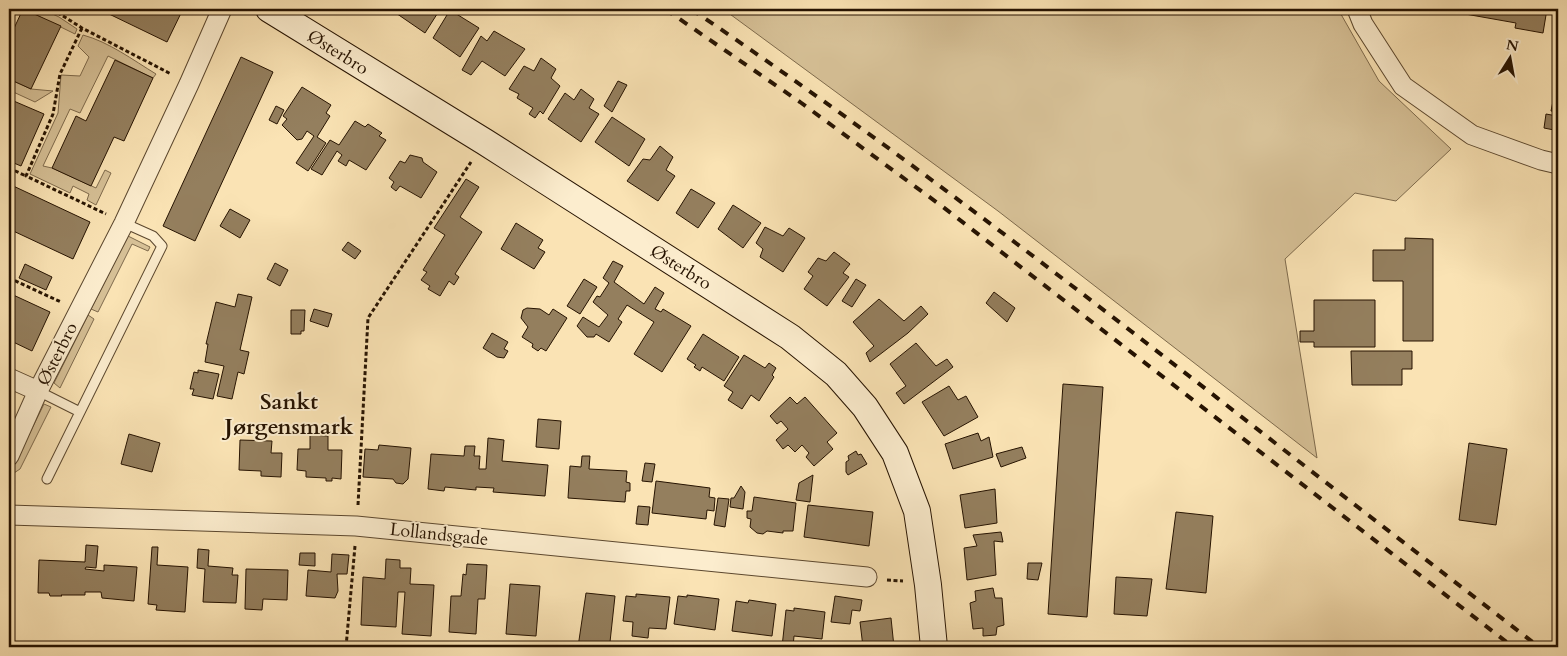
<svg xmlns="http://www.w3.org/2000/svg" width="1567" height="656" viewBox="0 0 1567 656" font-family="Cardo,serif">
<style>
.green{fill:#d6c096;stroke:#7e6a4c}
.building{fill:#947f5e;stroke:#261301}
.lines{fill:none;stroke-linecap:round;stroke-linejoin:round}
.lane-casing{stroke:#5b472e;stroke-width:11}
.street-casing{stroke:#5b472e;stroke-width:21}
.secondary-casing{stroke:#261301;stroke-width:28}
.path{stroke:#261301;stroke-width:3;stroke-dasharray:4 2.5;stroke-linecap:butt}
.lane{stroke:#fcedce;stroke-width:9}
.street{stroke:#fcedce;stroke-width:19}
.secondary{stroke:#fcedce;stroke-width:26}
.rail{stroke:#261301;stroke-width:4;stroke-dasharray:9 9;stroke-linecap:butt}
.labels{text-anchor:middle;stroke-width:4;stroke-linejoin:round;paint-order:stroke}
.street-label{font-size:18px;fill:#261301;stroke:#fcedce}
.district-label{font-size:22px;font-weight:bold;fill:#261301;stroke:#fcedce}
</style>
<rect width="100%" height="100%" fill="#fae3b4"/>
<filter id="stains"><feTurbulence type="fractalNoise" baseFrequency=".004" numOctaves="4"/><feColorMatrix values="0 0 0 0 .2 0 0 0 0 .09 0 0 0 0 .02 0 0 0 .5 -.17"/></filter>
<radialGradient id="worn" r=".72"><stop offset=".6" stop-color="#630" stop-opacity="0"/><stop offset="1" stop-color="#630" stop-opacity=".3"/></radialGradient>
<path class="green" d="M24,9H42L59,17L77,29L75,34Z
M723,9H1338L1379,81L1451,149L1396,201L1355,193L1285,259L1317,458L998,211Z
M83,35C109,42 133,60 156,74L153,78L108,56L80,113L70,109L43,166L52,168L96,188L105,170L111,173L96,205L87,200L89,194L73,186L70,193L30,174L58,113L61,75L80,76L89,57L78,46Z
M9,79L31,89L53,91L35,102L9,90Z
M128,236L150,247L148,251L132,244L98,312L91,309Z
M88,315L94,319L60,388L54,383Z
M44,404L51,407L20,469L14,473L11,471Z"/>
<path class="building" d="M23,9L61,26L31,89L9,79V39Z
M109,9H183L167,42L107,13Z
M390,9H437L439,11L425,33Z
M1437,9H1547L1543,33L1515,28L1516,23Z
M450,10L479,28L460,57L433,38Z
M494,31L525,49L505,76L482,61L471,75L462,70L481,36L487,41Z
M241,57L273,72L195,241L163,226Z
M541,58L556,69L551,78L560,86L543,114L540,111L535,118L529,114L533,108L517,98L519,94L509,89L524,66L534,71Z
M115,60L153,78L124,141L114,137L91,186L52,168L76,116L86,121Z
M618,81L627,85L612,112L604,106Z
M302,87L331,105L326,113L330,116L317,137L326,143L308,171L296,163L314,136L307,131L302,139L297,140L282,125L287,119L283,116Z
M581,89L594,99L589,108L599,114L581,142L548,119L565,93L574,100Z
M9,99L44,114L21,166L9,161Z
M1553,101L1558,102V112L1551,111Z
M276,106L284,110L277,124L269,120Z
M1546,114L1557,116L1554,130L1544,128Z
M612,117L645,139L629,166L595,142Z
M355,121L365,127L368,124L382,133L379,136L386,140L366,170L349,160L346,166L338,161L342,155L337,151L322,175L311,169L330,140L339,145Z
M660,146L673,157L666,170L675,176L658,201L627,181L643,159L650,160Z
M410,155L422,158L423,162L437,172L421,198L400,186L396,191L391,187L394,182L389,178L400,161L405,163Z
M466,179L479,187L460,217L482,232L455,274L459,277L454,285L449,281L440,296L428,289L430,286L421,280L427,272L423,270L445,235L434,228Z
M9,184L90,222L73,259L9,229Z
M691,189L715,203L698,228L676,213Z
M733,205L761,223L743,248L718,229Z
M230,209L250,220L240,238L220,226Z
M516,223L543,240L538,248L545,252L534,269L501,249Z
M765,227L783,236L789,228L805,238L783,272L760,257L763,249L756,243Z
M1405,238L1433,239V341H1403V281H1373V250H1405Z
M348,242L361,251L355,259L342,250Z
M834,252L850,264L843,273L849,277L827,306L804,289L813,276L808,272L818,258L826,261Z
M613,261L623,266L614,282L644,304L655,287L664,293L655,309L661,312L663,309L691,326L662,372L634,354L654,322L627,305L618,319L622,322L609,342L596,334L594,337H587L577,326L583,317L599,327L608,315L593,302L597,296L600,297L609,283L603,278Z
M275,263L288,270L280,286L267,279Z
M25,264L52,277L46,290L19,278Z
M584,279L597,287L580,314L567,306Z
M856,279L866,285L852,307L842,301Z
M994,292L1015,308L1007,322L986,303Z
M9,293L50,312L32,351L9,340Z
M238,294L252,297L240,350L249,352L244,374L238,372L232,399L217,396L224,366L205,362L208,344H206L216,302L235,307Z
M879,299L904,321L921,306L928,314L908,333L870,362L866,353L874,346L853,322Z
M1314,300H1375V347H1314V342H1300V331H1314Z
M527,308L540,309L549,315L553,309L567,318L546,351L541,348L538,351L532,347L533,344L522,337L528,327L521,318L523,310Z
M314,309L332,314L328,327L310,321Z
M291,310H305L304,331H301V334H291Z
M492,333L508,342L504,349L508,351L504,358L497,357L483,348Z
M703,334L739,357L724,381L702,367L700,371L694,367L696,365L687,359Z
M916,343L936,366L947,359L953,367L904,404L896,393L906,386L890,364Z
M1351,351H1412V369H1402V385H1352Z
M744,355L765,368L769,363L776,368L772,375L774,377L759,401L751,395L742,409L728,400L733,392L724,386Z
M198,370L219,374L213,399L192,395L194,389H190L194,372L198,373Z
M1063,384L1103,387L1087,617L1048,614Z
M949,386L958,400L966,396L978,417L944,436L922,402Z
M790,397L797,404L805,397L837,433L827,442L833,449L814,466L806,457L809,453L802,445L795,452L788,445L783,449L776,440L788,429L781,421L777,424L770,416Z
M538,419L561,421L559,449L536,447Z
M978,433L981,441L989,437L993,457L953,469L945,444Z
M129,434L160,443L152,472L121,464Z
M310,435L328,436V450H342L341,479L332,478V481H326V478L306,477V471L297,470L298,449H310Z
M488,438L504,440L502,461L548,465L545,496L493,492L494,488L476,487V490L445,487L444,491L428,489L431,454L464,456L465,446H475L474,456H480L479,469H486Z
M240,440L272,441L271,453H282L281,477L261,476V471L239,470Z
M1469,443L1507,449L1496,525L1459,520Z
M379,445L411,448L408,479L403,484L396,483L393,479L363,477L365,449L378,450Z
M1022,447L1026,458L1001,467L996,454Z
M856,451L858,455L861,454L867,464L848,475L846,472V462L849,460L848,456Z
M582,456H590L589,469L627,471L626,482L630,483V491H626L625,502L568,498L570,466L581,467Z
M645,463L655,464L652,482L642,481Z
M813,475L810,502L796,500L799,483Z
M656,481L710,488L709,497L715,498L714,511L707,510L706,519L652,513Z
M741,486L745,492L743,509L730,507L731,498H734Z
M995,489L997,523L965,528L960,495Z
M754,497L796,503L793,531H783V533L767,531L763,534L757,533L750,527L751,519L747,518V511H752Z
M718,498L729,499L725,527L714,525Z
M808,505L873,512L869,546L804,537Z
M638,506L650,507L648,525L636,524Z
M1176,512L1213,516L1206,593L1166,589Z
M1001,532L1003,542L994,541L996,575L967,580L964,548L977,546L973,535Z
M86,545L98,546L96,568L86,567L85,569L104,571V565L137,567L134,601L102,598L101,592H85V595H61L62,596H50L49,593H38L39,560L85,562Z
M152,547H158L157,565L188,567L185,612L156,610L157,605L148,604Z
M198,549L209,550L208,566L233,568L232,575H238L236,603L203,602L205,569L197,568Z
M9,551H14V585H9Z
M300,553H315V566L299,565Z
M332,554L349,555L347,574H337L338,591L335,598L306,596L308,570L331,572Z
M386,559L400,560V568H411L410,584L434,585L431,636L402,634L405,592H398L396,627L361,625L363,577L385,579Z
M1028,563H1042L1038,580L1027,579Z
M467,564L487,565L485,599H478L476,634L449,632L451,596H461L463,574L466,575Z
M246,569L288,570L287,600L263,599L262,610L245,609Z
M1116,577L1152,579L1147,616L1114,614Z
M510,584L540,586L536,636L506,634Z
M993,588L995,598H1002L1004,625L997,627L996,635L983,636V628L973,629L970,603L976,601L975,591Z
M586,593L615,596L610,642L613,644V647H578Z
M636,594L670,597L666,629L649,628L648,638L632,636L633,622L623,621L626,596L636,597Z
M687,595L719,599L715,630L674,624L678,596L687,597Z
M835,596L862,600L860,611L852,610L850,624L831,622Z
M749,600L776,604L772,636L732,631L736,601L748,603Z
M794,608L825,612L822,639L794,636L793,647H782L786,610L794,611Z
M891,618L894,647H863L860,622Z"/>
<g class="lines">
<g class="lane-casing">
<path id="lane" d="M38,391L80,412
M47,479L162,246L153,236L124,223"/>
</g>
<g class="street-casing">
<path id="street" d="M1357,9L1363,24L1403,86L1472,135L1541,160L1558,164
M9,378L38,391
M9,456L38,391L124,223L189,84L222,9
M9,515L356,526L867,577"/>
</g>
<g class="secondary-casing">
<path id="secondary" d="M269,9L485,142L790,337L836,374L865,407L895,453L917,511L928,585L934,647"/>
</g>
<path class="path" d="M52,9L82,28L171,74
M82,28L60,74L53,114L26,176L106,214
M9,168L26,176
M9,278L61,302
M358,505L368,318L471,162
M887,580L903,581
M346,647L355,546"/>
<use href="#lane" class="lane"/>
<use href="#street" class="street"/>
<use href="#secondary" class="secondary"/>
<path class="rail" d="M665,9L800,102L943,207L1513,647
M691,9C863,125 1029,252 1193,379C1308,469 1424,558 1539,647"/>
</g>
<g class="labels">
<g class="street-label">
<text transform="translate(338 52) rotate(32)" y="6">Østerbro</text>
<text transform="translate(681 267) rotate(32)" y="6">Østerbro</text>
<text transform="translate(57 354) rotate(-63)" y="6">Østerbro</text>
<text transform="translate(439 534) rotate(6)" y="6">Lollandsgade</text>
</g>
<g class="district-label">
<text x="289" y="409">Sankt<tspan x="289" dy="25">Jørgensmark</tspan></text>
</g>
</g>
<rect width="1567" height="656" fill="none" stroke="#fae3b4" stroke-width="30"/>
<rect x="10" y="10" width="1547" height="636" fill="none" stroke="#261301" stroke-width="2.5"/>
<rect x="15" y="15" width="1537" height="626" fill="none" stroke="#261301"/>
<g transform="translate(1510 58) rotate(11)" stroke="#fcedce" stroke-width="4" paint-order="stroke">
<path d="M0-4L9 19L0 12L-9 19Z" fill="#261301"/>
<text y="-8" font-size="14" font-weight="bold" text-anchor="middle" fill="#261301">N</text>
</g>
<rect width="100%" height="100%" filter="url(#stains)"/>
<rect width="100%" height="100%" fill="url(#worn)"/>
</svg>
